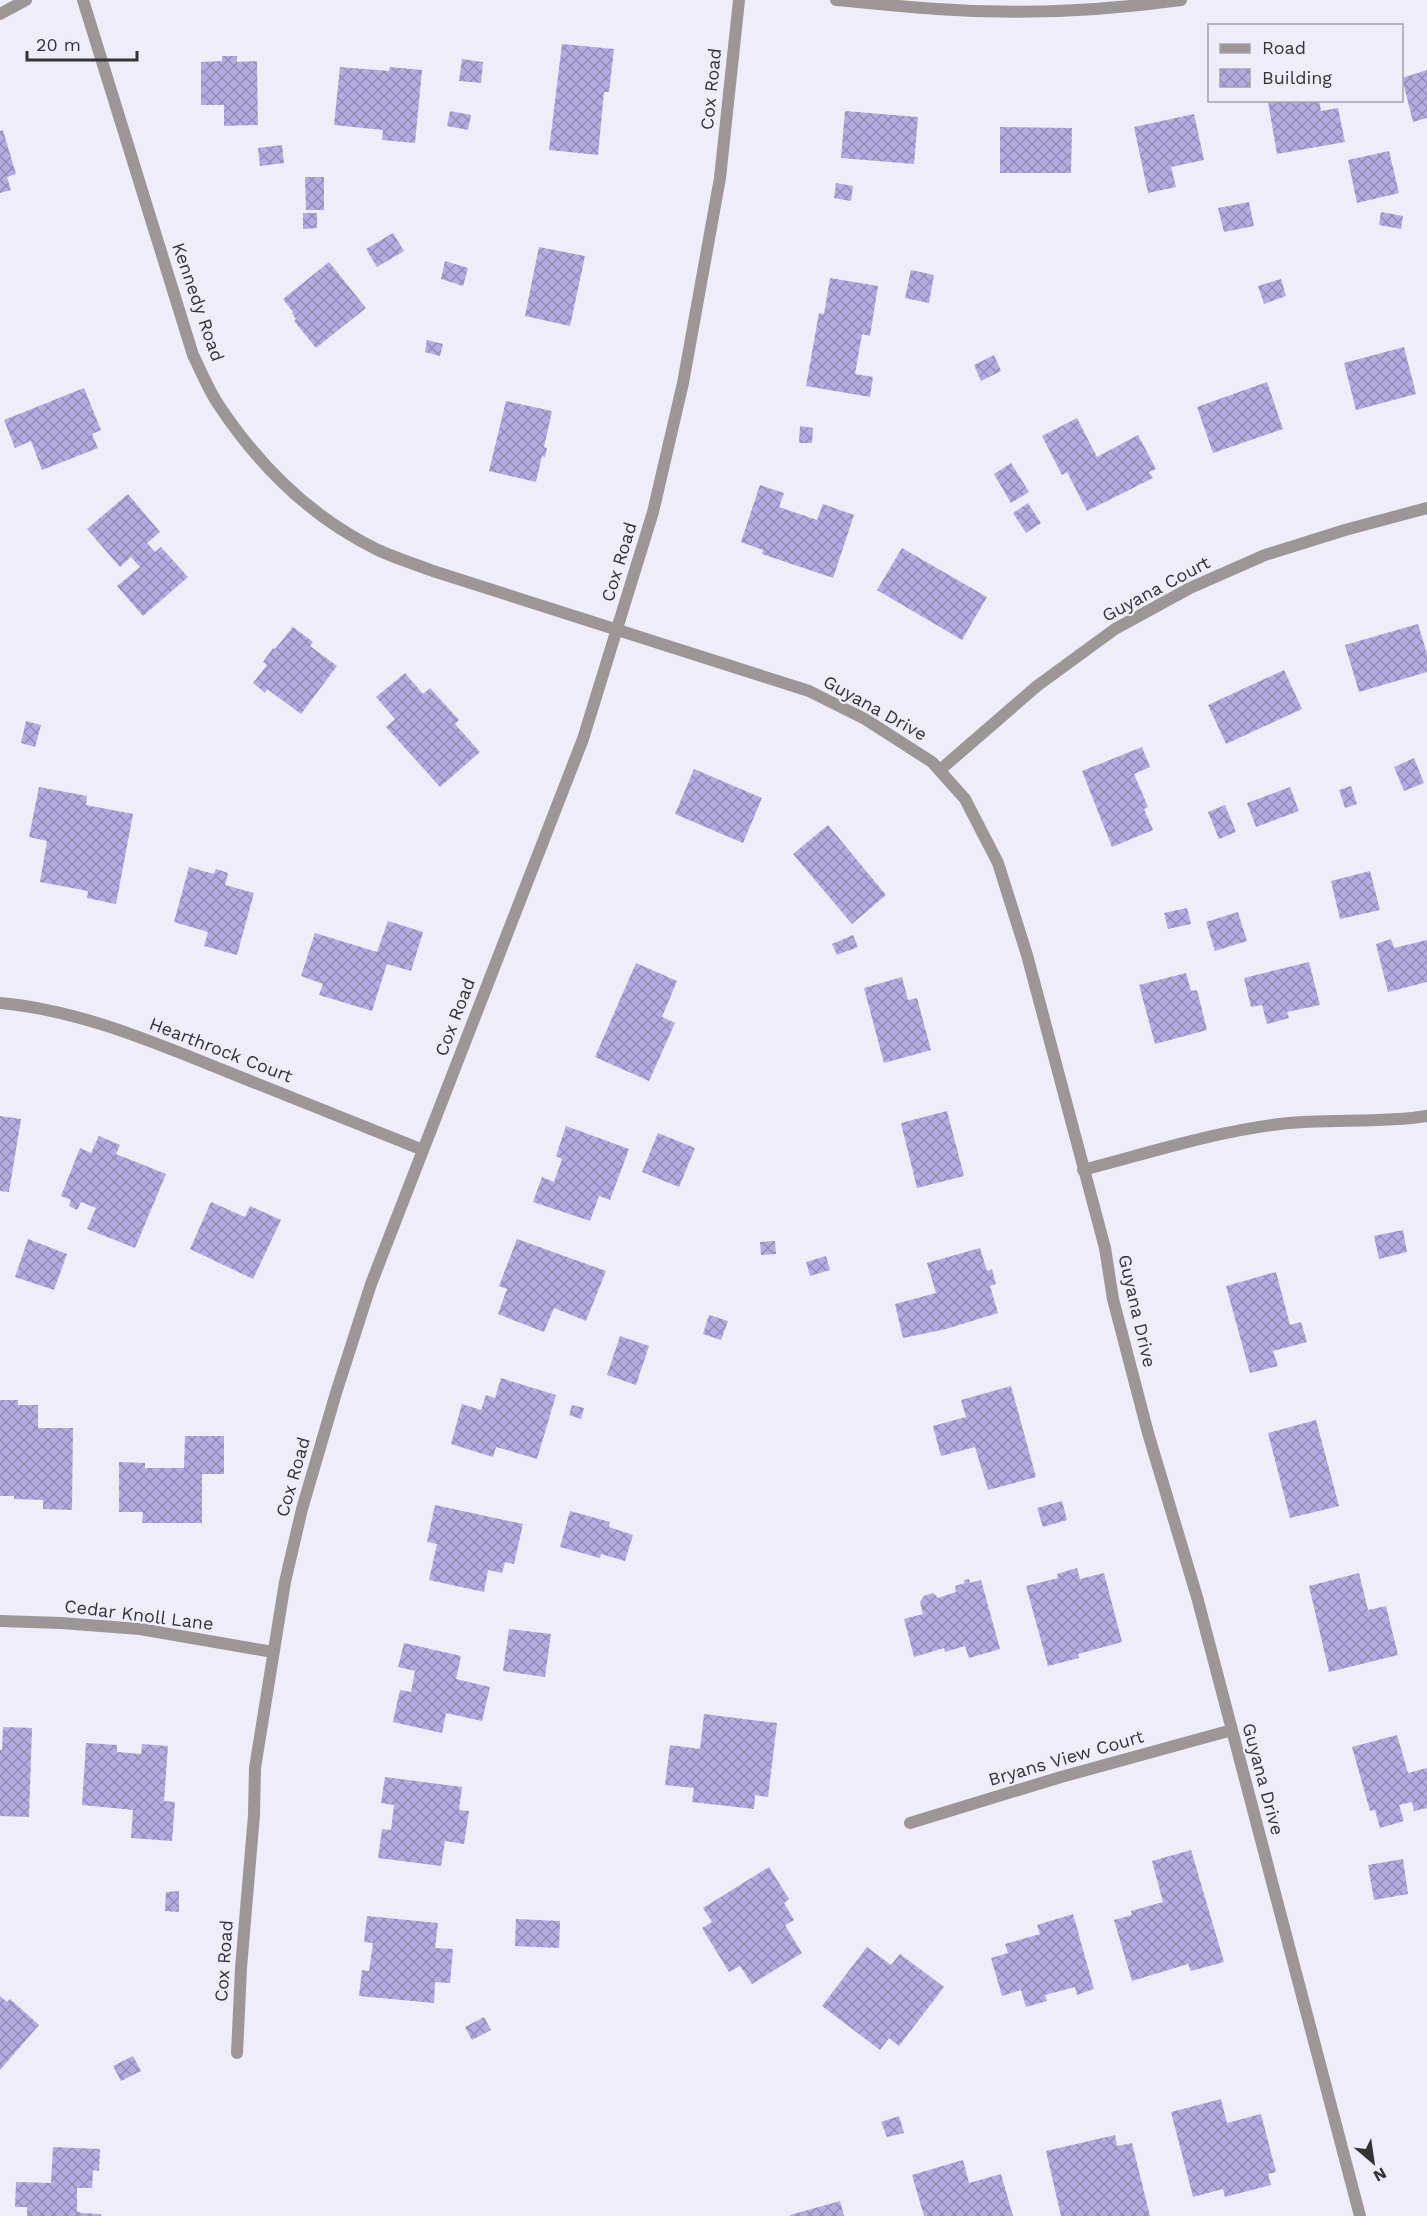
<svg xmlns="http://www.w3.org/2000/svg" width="1427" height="2216" viewBox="0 0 1427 2216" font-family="'Work Sans',sans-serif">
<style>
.building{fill:url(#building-cross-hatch)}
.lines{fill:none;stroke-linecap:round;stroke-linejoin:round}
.minor{stroke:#9d9697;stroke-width:12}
.labels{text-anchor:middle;stroke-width:4.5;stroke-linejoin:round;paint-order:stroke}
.street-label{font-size:18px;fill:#343338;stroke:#eeedf9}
</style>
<defs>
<pattern id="building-cross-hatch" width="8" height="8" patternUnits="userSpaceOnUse" patternTransform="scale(1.5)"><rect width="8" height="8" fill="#b4abe0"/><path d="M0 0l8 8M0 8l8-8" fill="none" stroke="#938cb7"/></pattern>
</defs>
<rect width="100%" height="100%" fill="#eeedf9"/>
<path class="building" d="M562,44L614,49L609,92H604L598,155L549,150Z
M222,56H237V62L257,61L258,125L224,126V105H201V62L222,61Z
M462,59L483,62L481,83L459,81Z
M340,67L389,71L390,67L422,70L415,143L382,140L383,130L334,125Z
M1427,70V118L1413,122L1402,78Z
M1276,100H1319L1321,111L1338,108L1345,142L1277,154L1268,102Z
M450,111L471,115L468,130L447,126Z
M845,111L918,117L914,164L841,158Z
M1194,114L1204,160L1171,167L1176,187L1148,193L1134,127Z
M1000,127L1072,128L1071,173H1000Z
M3,130L16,174L7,177L11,190L0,193V131Z
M282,145L284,163L260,166L258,148Z
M1389,151L1399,193L1357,203L1348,160Z
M305,177H324V210H306Z
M836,183L853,186L851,201L834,198Z
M1249,202L1254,226L1224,232L1218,208Z
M1381,212L1403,216L1401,229L1379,225Z
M303,213H317V228L303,229Z
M393,233L404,251L377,267L366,249Z
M539,247L585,256L570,326L525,316Z
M445,261L468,268L463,286L441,279Z
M329,262L366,308L316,348L294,321L296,319L292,313L293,312L283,299Z
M911,270L934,275L929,303L905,298Z
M830,278L878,286L870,336L862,334L855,374L873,377L870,397L806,386L819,313L824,314Z
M1281,279L1286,296L1264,304L1258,286Z
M427,340L443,344L440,356L425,352Z
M1404,347L1416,394L1356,410L1344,363Z
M994,355L1001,371L981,381L974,365Z
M1267,382L1283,429L1213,453L1197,407Z
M84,388L101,430L92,434L98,448L42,470L31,441L15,448L4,420Z
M506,401L552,411L544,447L547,448L545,457L542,456L536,482L489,471Z
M1077,418L1097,457L1138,435L1156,469L1149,472L1153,478L1087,511L1067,472L1062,475L1042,436Z
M800,426L813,428L812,443H799Z
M1011,463L1029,492L1011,503L994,474Z
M760,485L784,493L779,507L817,520L823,504L854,515L833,578L762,554L763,550L741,542Z
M128,494L160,532L147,543L155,552L161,547L188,577L143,616L117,586L140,567L131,557L120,567L87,529Z
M1028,503L1041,523L1026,533L1013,513Z
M902,548L987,597L962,640L877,590Z
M1418,624L1427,654V672L1359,692L1345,645Z
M293,627L313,642L310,646L337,666L301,714L267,689L265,693L253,683L267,665L263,662L273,648L275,649Z
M1284,670L1302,709L1226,744L1208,705Z
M405,673L423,694L430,688L459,720L455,724L480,752L440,787L386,727L395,719L376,697Z
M26,721L41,725L35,747L21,743Z
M1142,747L1150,767L1134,774L1148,807L1144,809L1153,830L1112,847L1082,771Z
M1414,758L1424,783L1404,791L1394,767Z
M694,769L762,798L743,843L675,814Z
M1351,786L1357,804L1345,808L1339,790Z
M39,787L87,796L86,805L133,814L116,904L87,898L88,891L40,882L47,841L29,837Z
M1290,787L1299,811L1256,827L1247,803Z
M1225,805L1236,832L1219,839L1208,812Z
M828,825L886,895L852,924L793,854Z
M189,867L214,874L216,869L228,873L225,885L254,893L237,955L204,946L208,932L174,922Z
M1370,871L1380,910L1340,919L1331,881Z
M1187,908L1191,924L1168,929L1164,913Z
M1238,912L1247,941L1215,951L1206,922Z
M388,921L423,932L411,971L387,964L372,1011L319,995L323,984L301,976L315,933L377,952Z
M853,935L858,947L837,955L832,944Z
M1391,939L1394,948L1427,940V982L1388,992L1376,944Z
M1309,962L1320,1005L1287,1012L1289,1018L1267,1024L1262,1005L1251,1007L1244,978Z
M636,963L677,981L662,1017L675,1023L649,1081L595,1057Z
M1186,973L1191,991L1197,990L1207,1030L1155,1044L1139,985Z
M902,977L908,1000L917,998L931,1050L884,1063L864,988Z
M947,1111L964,1176L917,1188L901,1123Z
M0,1116L21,1119L9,1192L0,1191Z
M566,1126L629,1149L610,1200L599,1196L590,1221L533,1202L542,1177L554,1182L562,1159L556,1156Z
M658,1133L695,1148L679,1187L642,1172Z
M99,1136L120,1145L116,1154L166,1174L135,1248L87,1229L96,1208L81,1202L77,1210L69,1206L71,1200L61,1196L80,1148L91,1153Z
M211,1202L245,1217L250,1206L281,1220L253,1279L190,1249Z
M1403,1230L1407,1252L1379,1259L1374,1236Z
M28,1239L67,1254L54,1290L15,1277Z
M517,1239L606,1271L586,1321L554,1308L544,1332L498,1314L507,1289L499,1286Z
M775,1241L776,1254L761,1255L760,1242Z
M980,1248L987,1271L992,1269L996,1284L990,1286L998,1313L946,1329L903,1338L895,1304L936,1293L927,1263Z
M826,1256L830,1270L810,1276L806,1262Z
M1276,1272L1290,1325L1301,1322L1307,1342L1273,1351L1278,1366L1250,1373L1226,1286Z
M709,1315L728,1321L721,1340L703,1334Z
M620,1336L649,1346L636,1385L607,1375Z
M501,1378L556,1395L537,1459L496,1447L493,1457L451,1444L462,1404L481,1410L486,1395L495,1398Z
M1011,1386L1036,1477L988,1490L975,1447L941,1456L933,1426L966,1417L961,1400Z
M0,1400H18V1405H38V1428H73L72,1510L43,1509V1500L14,1499V1496H0Z
M572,1405L584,1408L581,1419L569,1415Z
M1316,1420L1339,1506L1290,1518L1268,1433Z
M185,1436H224V1474H202V1523H142L143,1512H119V1462L145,1463V1468H184Z
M1062,1501L1067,1520L1043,1527L1037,1508Z
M435,1505L523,1524L514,1564L505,1562L502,1573L488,1570L484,1592L429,1580L437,1544L427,1542Z
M570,1511L610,1522L609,1527L633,1535L625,1561L601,1554L600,1558L560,1547Z
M1077,1568L1080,1579L1104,1573L1122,1642L1078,1654L1079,1658L1048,1666L1026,1586L1058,1578L1057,1574Z
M1359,1573L1368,1610L1386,1606L1398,1655L1329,1672L1309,1586Z
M969,1579L970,1583L981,1580L1000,1649L969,1658L965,1646L945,1652L944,1648L914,1657L904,1619L923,1614L920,1602L924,1596L933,1593L938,1598L956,1592L955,1586L965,1583L964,1580Z
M509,1629L551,1634L545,1677L503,1671Z
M404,1643L461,1656L456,1679L490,1687L482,1721L446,1713L442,1733L393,1722L400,1690L411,1692L415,1671L398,1667Z
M704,1714L777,1723L768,1797L755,1795L754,1809L692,1802L694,1788L665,1785L670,1745L700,1749Z
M3,1727L32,1728L29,1817L0,1816V1750H2Z
M1397,1735L1408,1773L1427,1768V1808L1414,1811L1412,1802L1399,1805L1404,1821L1380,1828L1375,1810L1370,1811L1352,1747Z
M86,1743L117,1745V1752L141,1754L142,1744L168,1746L164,1801L175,1802L172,1841L131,1838L133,1810L82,1805Z
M385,1777L462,1787L459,1810L469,1811L464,1844L445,1841L441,1866L378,1858L382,1829L391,1830L394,1805L381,1803Z
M1191,1850L1224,1962L1191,1971L1188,1964L1132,1981L1114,1920L1132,1915L1131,1911L1163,1902L1152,1861Z
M1403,1859L1408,1894L1374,1900L1368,1865Z
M769,1867L789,1899L784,1903L794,1920L785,1925L802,1953L752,1984L740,1966L729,1972L702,1928L712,1922L703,1908Z
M179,1891V1912L165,1911L166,1892Z
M1073,1914L1094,1989L1077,1995L1075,1987L1045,1995L1047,2001L1026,2007L1021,1990L1002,1996L991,1958L1008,1953L1005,1944L1040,1934L1037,1925Z
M367,1916L438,1923L435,1948L453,1949L450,1983L435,1982L434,2003L359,1996L362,1970L369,1971L373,1943L364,1942Z
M516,1919L560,1921L559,1948L515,1946Z
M867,1947L891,1965L900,1954L944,1987L899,2046L889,2038L880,2050L822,2006Z
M0,1996L7,2002L10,1999L39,2025L0,2070Z
M484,2017L491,2030L472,2040L465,2027Z
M133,2056L141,2071L121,2081L113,2066Z
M1221,2099L1227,2123L1261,2114L1276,2172L1268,2174L1271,2185L1225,2197L1223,2189L1193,2197L1171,2112Z
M899,2116L904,2133L887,2137L881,2122Z
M1115,2135L1117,2146L1132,2143L1150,2216H1061L1046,2151Z
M53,2147L100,2149L99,2171L93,2170L92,2188H77V2211L81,2213L101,2214V2216H27V2207H15L16,2182L51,2183Z
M963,2160L969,2183L1001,2174L1013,2216H924L912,2175Z
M840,2201L844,2216H790V2215Z"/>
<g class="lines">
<path class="minor" d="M83,0L193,355C201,371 208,389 218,404C259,466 310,517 378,550C395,558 415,564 433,571L809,691L865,719L932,762L965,799L998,863L1027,955L1105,1248L1113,1299L1148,1433L1197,1597L1360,2216
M836,0C870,3 903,7 937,9C1018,15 1101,11 1181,0
M0,14L26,0
M940,770L1037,686L1115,629L1190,588L1265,555L1345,530L1427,508
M0,1003C78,1010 151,1041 223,1070C290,1097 357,1123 423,1150
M1083,1170C1148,1153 1213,1132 1280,1124C1329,1118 1378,1124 1427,1116
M0,1621L61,1623L140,1629L273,1652
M910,1823L1061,1777L1232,1730
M237,2053L241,1968L254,1815L255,1768L285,1582L302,1509L336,1393L371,1284L583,739L653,512L683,383L720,178L739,0"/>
</g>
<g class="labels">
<g class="street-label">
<text transform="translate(711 89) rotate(-84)" y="6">Cox Road</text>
<text transform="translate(198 302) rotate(71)" y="6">Kennedy Road</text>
<text transform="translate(619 562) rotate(-73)" y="6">Cox Road</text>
<text transform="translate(1156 589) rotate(-28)" y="6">Guyana Court</text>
<text transform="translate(875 708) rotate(29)" y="6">Guyana Drive</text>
<text transform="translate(455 1017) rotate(-69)" y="6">Cox Road</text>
<text transform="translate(221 1050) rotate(21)" y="6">Hearthrock Court</text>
<text transform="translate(1137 1311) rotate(77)" y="6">Guyana Drive</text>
<text transform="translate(293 1477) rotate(-74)" y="6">Cox Road</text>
<text transform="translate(139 1615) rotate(7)" y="6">Cedar Knoll Lane</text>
<text transform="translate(1066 1758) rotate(-16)" y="6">Bryans View Court</text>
<text transform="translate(1263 1779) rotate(75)" y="6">Guyana Drive</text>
<text transform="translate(224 1961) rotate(-86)" y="6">Cox Road</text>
</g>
</g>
<rect x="1208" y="24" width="195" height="78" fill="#eeedf9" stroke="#a4a3ac" stroke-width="1.5"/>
<rect x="1220" y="44" width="30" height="9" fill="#9d9697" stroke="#a4a3ac" stroke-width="1.5"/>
<text x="1262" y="54" font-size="18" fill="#343338">Road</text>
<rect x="1220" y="69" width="30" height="18" fill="url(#building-cross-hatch)" stroke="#a4a3ac" stroke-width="1.5"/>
<text x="1262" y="84" font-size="18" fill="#343338">Building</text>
<g transform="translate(1373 2162) rotate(151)" stroke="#eeedf9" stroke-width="4.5" paint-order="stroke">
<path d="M0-4.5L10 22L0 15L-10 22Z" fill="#343338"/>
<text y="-9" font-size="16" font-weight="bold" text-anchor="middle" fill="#343338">N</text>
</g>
<path d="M27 51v9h110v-9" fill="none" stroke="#343338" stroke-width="3"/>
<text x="36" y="51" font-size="18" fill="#343338" stroke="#eeedf9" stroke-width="4.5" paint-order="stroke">20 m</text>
</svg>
